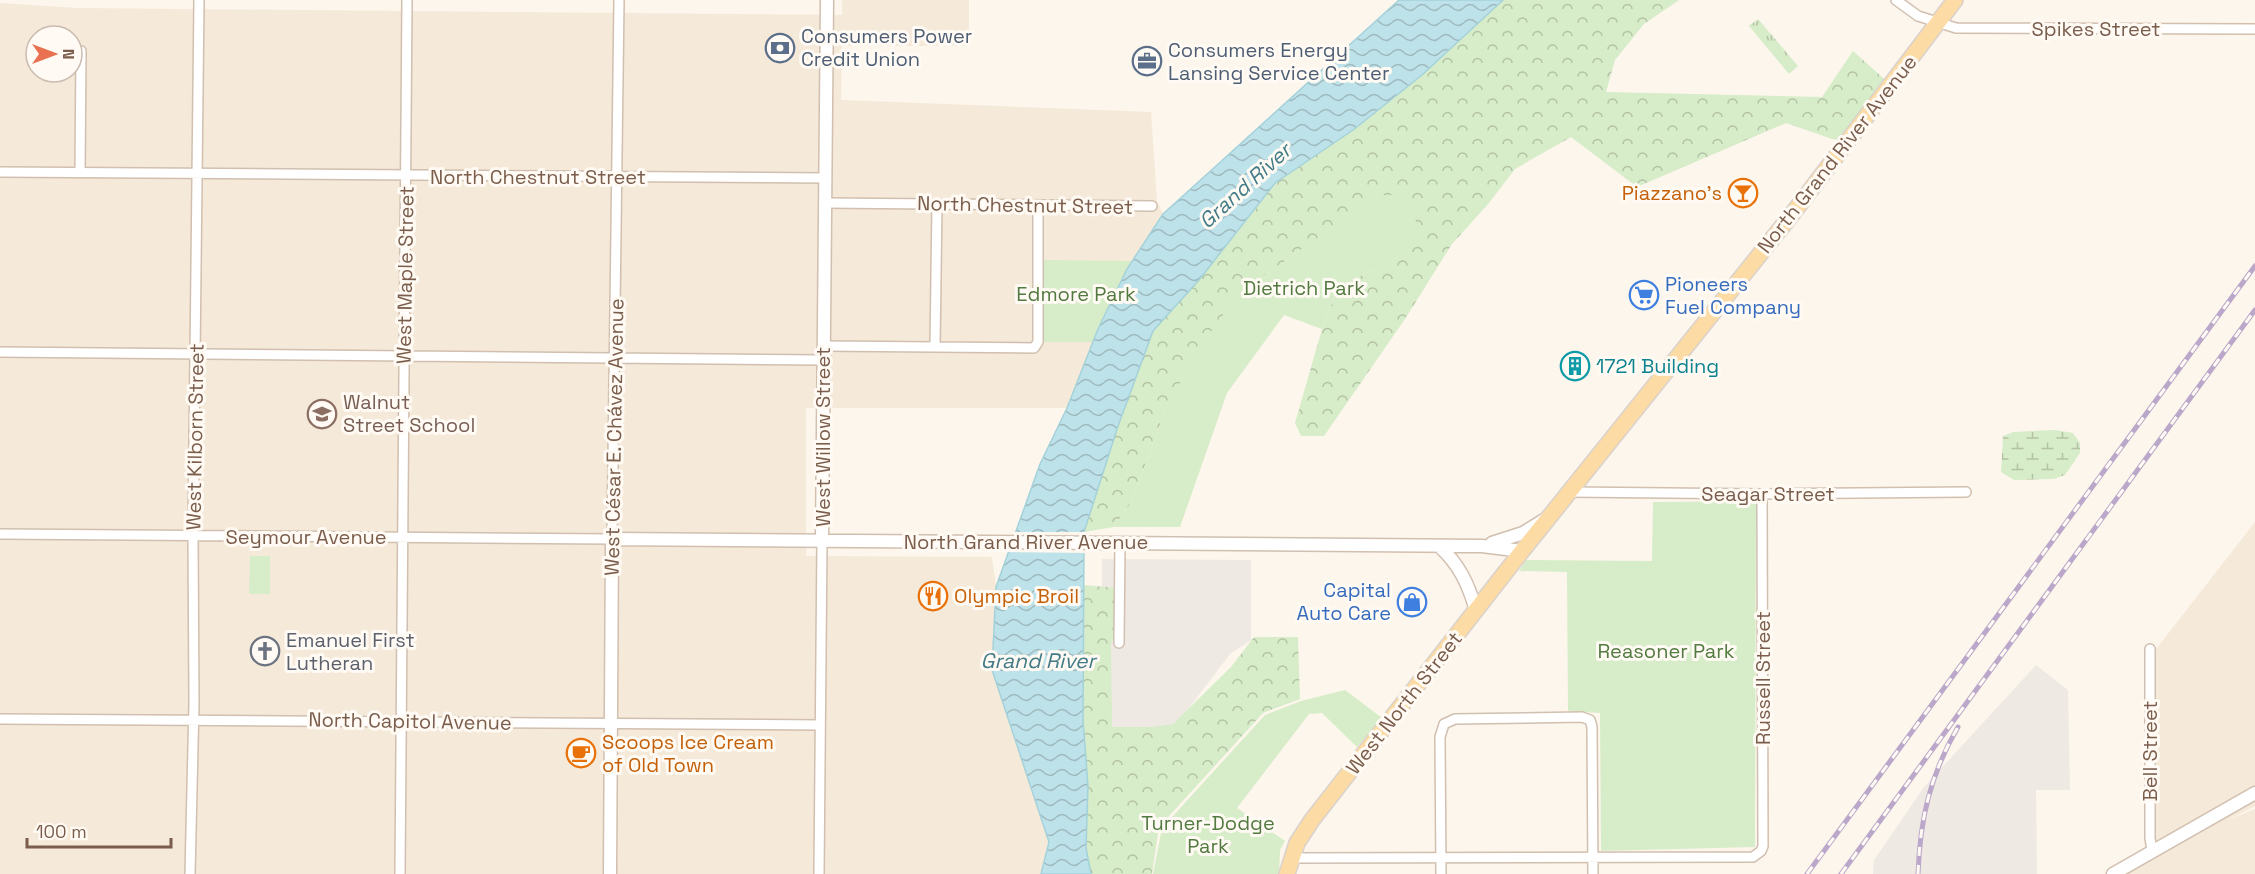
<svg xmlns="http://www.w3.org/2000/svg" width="2255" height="874" viewBox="0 0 2255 874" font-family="'Space Grotesk',sans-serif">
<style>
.residential{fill:#f5e9d9;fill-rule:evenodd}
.industrial{fill:#efe9e4}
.grass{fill:url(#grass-tufts)}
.forest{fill:url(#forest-crowns)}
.wetland{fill:url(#wetland-marsh)}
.green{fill:#d7ecc8}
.water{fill:url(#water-waves);stroke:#a4d2db;stroke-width:1.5}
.pier{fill:#fdf6ec}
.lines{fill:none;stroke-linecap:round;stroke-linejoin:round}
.minor-casing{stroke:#d1bfaf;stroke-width:12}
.tertiary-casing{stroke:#d1bfaf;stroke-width:15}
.primary-casing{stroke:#dad2cd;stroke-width:18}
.minor{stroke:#fff;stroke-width:9}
.tertiary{stroke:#fff;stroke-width:12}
.primary{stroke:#fcdba4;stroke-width:15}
.rail-casing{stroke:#baa7c9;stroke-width:5}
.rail{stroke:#fffaf3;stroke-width:3;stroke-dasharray:9;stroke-linecap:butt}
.labels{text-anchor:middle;stroke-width:6;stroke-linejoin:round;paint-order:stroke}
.street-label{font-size:20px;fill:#7a5d4c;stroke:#fffaf3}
.service-label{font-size:20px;fill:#4e5e75;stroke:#fffaf3;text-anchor:start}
.food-label{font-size:20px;fill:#c56008;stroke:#fffaf3;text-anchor:start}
.shop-label{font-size:20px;fill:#366cbe;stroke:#fffaf3;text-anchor:start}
.park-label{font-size:20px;fill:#527a41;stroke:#fffaf3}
.culture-label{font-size:20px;fill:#0d838f;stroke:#fffaf3;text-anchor:start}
.education-label{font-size:20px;fill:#785e54;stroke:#fffaf3;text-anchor:start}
.worship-label{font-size:20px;fill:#5b616d;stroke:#fffaf3;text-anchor:start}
.water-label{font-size:21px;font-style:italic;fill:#427b87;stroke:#fffaf3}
</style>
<defs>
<pattern id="grass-tufts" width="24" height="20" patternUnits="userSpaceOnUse" patternTransform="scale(1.5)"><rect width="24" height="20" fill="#d7ecc8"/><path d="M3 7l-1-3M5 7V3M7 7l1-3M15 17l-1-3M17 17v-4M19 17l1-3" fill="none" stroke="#b3c2a5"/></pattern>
<pattern id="forest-crowns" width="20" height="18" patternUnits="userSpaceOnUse" patternTransform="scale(1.5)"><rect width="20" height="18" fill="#d7ecc8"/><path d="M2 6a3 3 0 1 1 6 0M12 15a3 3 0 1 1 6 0" fill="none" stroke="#b3c2a5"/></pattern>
<pattern id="wetland-marsh" width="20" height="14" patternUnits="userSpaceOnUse" patternTransform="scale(1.5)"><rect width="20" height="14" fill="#d7ecc8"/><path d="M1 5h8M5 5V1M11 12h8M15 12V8" fill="none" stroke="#b3c2a5"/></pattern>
<pattern id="water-waves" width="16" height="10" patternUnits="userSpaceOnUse" patternTransform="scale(1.5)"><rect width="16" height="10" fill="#bee2e9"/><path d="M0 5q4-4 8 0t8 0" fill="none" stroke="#9fbabf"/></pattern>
</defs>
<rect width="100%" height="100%" fill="#fdf6ec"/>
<path class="residential" d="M842,0H969V46H842L841,100L1151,112L1157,201L1163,214L1127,269L1098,329L1067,408H806V556L992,557L996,587L992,670L1049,842L1041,874H0V3L78,8L842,15ZM36,36H72V72H36Z
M2255,522V806L2228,820L2255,809V874H2116L2203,832L2152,851L2153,653Z"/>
<path class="industrial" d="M1102,559L1251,560V640L1230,654L1173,729H1101Z
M2036,665L2068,690L2070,790H2036L2037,874H1873L1874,860L1924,787Z"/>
<path class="grass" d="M1758,19L1798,66L1789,74L1749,26Z"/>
<path class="forest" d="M1503,0H1679L1644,24L1615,60L1606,92L1822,97L1853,51L1891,85L1848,140L1832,139L1786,123L1637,187L1571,137L1515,169L1489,203L1452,244L1405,319L1324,436H1301L1295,423L1322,329L1339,285L1385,265L1332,228L1238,294L1201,347L1167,406L1131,503L1114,527L1084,532L1118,426L1153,330L1199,280L1275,183L1353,130L1422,75Z
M1084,585L1117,588L1115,636L1111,644L1112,727H1152L1173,724L1231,667L1254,637H1298L1300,699L1263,713L1159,827L1152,874H1091L1086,848L1088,786L1083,721Z"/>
<path class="wetland" d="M2055,430L2073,433L2080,443V453L2065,475L2054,479L2014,480L2001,472L2003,436L2013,432Z"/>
<path class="green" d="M1373,195H1409L1420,238L1385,265L1339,285L1322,329L1284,315L1227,393L1180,527H1114L1131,503L1167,406L1201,346L1238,294L1332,228Z
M1042,260L1131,261L1092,342H1041Z
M1756,501L1755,847L1601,851L1600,713L1568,711L1567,572L1519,571L1526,560L1652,561L1653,502Z
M250,556H270V594H249Z
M1345,690L1382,718L1357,747L1322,713L1309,714L1237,808L1285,841L1280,850L1279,874H1153L1162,828L1265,715L1301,701Z"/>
<path class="water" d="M1399,0H1503L1422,75L1353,130L1275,183L1199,280L1153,331L1118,426L1084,532L1083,721L1088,786L1086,848L1091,874H1041L1049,842L992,670L996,587L1040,464L1067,408L1098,329L1127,269L1163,214Z"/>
<path class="pier" d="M1012,532H1087V553L1005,552Z"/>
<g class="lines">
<g class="minor-casing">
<path id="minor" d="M1896,0L1918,16L1956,28L2255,29
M0,172L825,178
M80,173L81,51
M825,203L1152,206
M824,346L1034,348L1038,342V205
M935,347L937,204
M0,352L824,360
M1570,492L1762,494L1966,492
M0,534L612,539L619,0
M1119,643L1120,543
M2150,649V838L2152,851
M0,719L820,725
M1292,858L1753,857L1761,851L1763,846L1762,494
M190,874L194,703L193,536L199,0
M400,874L407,0
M819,874L822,541
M1441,874L1440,737L1444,724L1455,719L1582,717L1590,720L1592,727L1593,874"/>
</g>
<g class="tertiary-casing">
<path id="tertiary" d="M822,541L827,0
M1492,543L1523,533L1544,520
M1439,546C1459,564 1469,585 1476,611
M610,874L612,539L1482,546L1522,551
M2113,874L2255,793"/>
</g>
<g class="primary-casing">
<path id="primary" d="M1287,874L1297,843L1312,820L1522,551L1793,213L1955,0"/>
</g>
<use href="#minor" class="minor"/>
<use href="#tertiary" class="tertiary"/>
<use href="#primary" class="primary"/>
<g class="rail-casing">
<path id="rail" d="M1807,874L2255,266
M1841,874L2255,310
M1918,874C1920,819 1930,775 1958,727"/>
</g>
<use href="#rail" class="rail"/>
</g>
<defs>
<g id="bank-ring" transform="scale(1.5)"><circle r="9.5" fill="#fffaf3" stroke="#5c6f8a" stroke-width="1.5"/><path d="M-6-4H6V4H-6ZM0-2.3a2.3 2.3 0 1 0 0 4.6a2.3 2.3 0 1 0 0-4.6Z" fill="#5c6f8a"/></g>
<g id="office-ring" transform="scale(1.5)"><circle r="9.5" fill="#fffaf3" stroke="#5c6f8a" stroke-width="1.5"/><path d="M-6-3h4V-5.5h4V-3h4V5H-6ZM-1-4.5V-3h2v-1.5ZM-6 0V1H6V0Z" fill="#5c6f8a"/></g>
<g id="bar-ring" transform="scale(1.5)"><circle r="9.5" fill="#fffaf3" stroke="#e8710a" stroke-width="1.5"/><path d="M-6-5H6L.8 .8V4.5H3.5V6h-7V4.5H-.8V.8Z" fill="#e8710a"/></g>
<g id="supermarket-ring" transform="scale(1.5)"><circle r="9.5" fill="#fffaf3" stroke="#3f7fe0" stroke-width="1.5"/><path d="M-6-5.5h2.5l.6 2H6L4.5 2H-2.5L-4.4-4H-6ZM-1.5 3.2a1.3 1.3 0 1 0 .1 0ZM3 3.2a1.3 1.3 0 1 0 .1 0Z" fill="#3f7fe0"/></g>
<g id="building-ring" transform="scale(1.5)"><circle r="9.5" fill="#fffaf3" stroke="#0f9aa8" stroke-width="1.5"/><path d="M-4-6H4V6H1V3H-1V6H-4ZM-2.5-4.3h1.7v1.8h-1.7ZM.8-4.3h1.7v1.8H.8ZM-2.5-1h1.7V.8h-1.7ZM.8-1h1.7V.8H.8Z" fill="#0f9aa8"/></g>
<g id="school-ring" transform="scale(1.5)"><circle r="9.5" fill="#fffaf3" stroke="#8d6e63" stroke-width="1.5"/><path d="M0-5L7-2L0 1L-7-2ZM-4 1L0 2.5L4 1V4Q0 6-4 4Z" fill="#8d6e63"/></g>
<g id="restaurant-ring" transform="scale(1.5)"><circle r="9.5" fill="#fffaf3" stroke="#e8710a" stroke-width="1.5"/><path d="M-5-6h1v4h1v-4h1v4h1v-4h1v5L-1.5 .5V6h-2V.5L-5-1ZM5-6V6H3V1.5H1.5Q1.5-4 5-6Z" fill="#e8710a"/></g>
<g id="shop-ring" transform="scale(1.5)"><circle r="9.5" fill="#fffaf3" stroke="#3f7fe0" stroke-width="1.5"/><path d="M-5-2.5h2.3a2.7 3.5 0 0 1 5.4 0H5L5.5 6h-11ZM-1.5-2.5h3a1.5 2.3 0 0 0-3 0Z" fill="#3f7fe0"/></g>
<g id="church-ring" transform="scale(1.5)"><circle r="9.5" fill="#fffaf3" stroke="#6b7280" stroke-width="1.5"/><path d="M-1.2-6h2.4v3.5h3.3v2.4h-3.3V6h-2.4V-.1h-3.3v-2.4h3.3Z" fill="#6b7280"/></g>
<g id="cafe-ring" transform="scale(1.5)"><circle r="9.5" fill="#fffaf3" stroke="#e8710a" stroke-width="1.5"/><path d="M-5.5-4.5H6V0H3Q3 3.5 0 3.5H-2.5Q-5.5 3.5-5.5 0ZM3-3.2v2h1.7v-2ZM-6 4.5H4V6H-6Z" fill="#e8710a"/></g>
</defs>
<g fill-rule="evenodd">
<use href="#bank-ring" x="780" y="48"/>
<use href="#office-ring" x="1147" y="61"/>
<use href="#bar-ring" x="1743" y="193"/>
<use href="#supermarket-ring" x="1644" y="295"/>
<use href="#building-ring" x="1575" y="366"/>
<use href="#school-ring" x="322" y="414"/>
<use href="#restaurant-ring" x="933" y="596"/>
<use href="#shop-ring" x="1412" y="602"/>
<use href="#church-ring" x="265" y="651"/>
<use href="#cafe-ring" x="581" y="753"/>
</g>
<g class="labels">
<g class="street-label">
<text x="2096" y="36">Spikes Street</text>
<text transform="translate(1837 154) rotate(-52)" y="7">North Grand River Avenue</text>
<text x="538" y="184">North Chestnut Street</text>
<text transform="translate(1025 205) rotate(1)" y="7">North Chestnut Street</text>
<text transform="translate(405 275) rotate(-89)" y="7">West Maple Street</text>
<text transform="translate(195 437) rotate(-89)" y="7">West Kilborn Street</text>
<text transform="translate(614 437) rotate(-89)" y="7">West César E. Chávez Avenue</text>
<text transform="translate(823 437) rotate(-90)" y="7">West Willow Street</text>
<text x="1768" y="501">Seagar Street</text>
<text x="306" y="544">Seymour Avenue</text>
<text x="1026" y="549">North Grand River Avenue</text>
<text transform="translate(1763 678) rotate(-90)" y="7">Russell Street</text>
<text transform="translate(1404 703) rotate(-52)" y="7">West North Street</text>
<text transform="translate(410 721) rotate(1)" y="7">North Capitol Avenue</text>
<text transform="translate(2150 751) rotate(-90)" y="7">Bell Street</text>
</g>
<g class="service-label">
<text x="801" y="43">Consumers Power<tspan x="801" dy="23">Credit Union</tspan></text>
<text x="1168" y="57">Consumers Energy<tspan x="1168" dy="23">Lansing Service Center</tspan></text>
</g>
<g class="food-label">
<text x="1722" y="200" text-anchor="end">Piazzano's</text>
<text x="954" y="603">Olympic Broil</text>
<text x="602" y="749">Scoops Ice Cream<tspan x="602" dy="23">of Old Town</tspan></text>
</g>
<g class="shop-label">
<text x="1665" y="291">Pioneers<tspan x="1665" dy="23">Fuel Company</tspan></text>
<text x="1391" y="597" text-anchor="end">Capital<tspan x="1391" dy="23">Auto Care</tspan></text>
</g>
<g class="park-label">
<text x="1304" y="295">Dietrich Park</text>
<text x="1076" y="301">Edmore Park</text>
<text x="1666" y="658">Reasoner Park</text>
<text x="1208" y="830">Turner-Dodge<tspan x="1208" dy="23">Park</tspan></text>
</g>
<g class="culture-label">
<text x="1596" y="373">1721 Building</text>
</g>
<g class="education-label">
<text x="343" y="409">Walnut<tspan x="343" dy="23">Street School</tspan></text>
</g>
<g class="worship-label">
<text x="286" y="647">Emanuel First<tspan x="286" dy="23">Lutheran</tspan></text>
</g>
<g class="water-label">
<text transform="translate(1245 186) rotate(-42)" y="7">Grand River</text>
<text x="1038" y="668">Grand River</text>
</g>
</g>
<g transform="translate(54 54) rotate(90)"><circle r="28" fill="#fffaf3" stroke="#cabbb0" stroke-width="1.5"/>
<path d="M0-4.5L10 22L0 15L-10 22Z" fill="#e9714f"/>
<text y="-9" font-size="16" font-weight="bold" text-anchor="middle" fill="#7a5d4c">N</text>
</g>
<path d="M27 838v9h144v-9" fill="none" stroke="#7a5d4c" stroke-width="3"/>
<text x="36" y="838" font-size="18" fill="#7a5d4c" stroke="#fffaf3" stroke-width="4.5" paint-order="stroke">100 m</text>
</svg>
